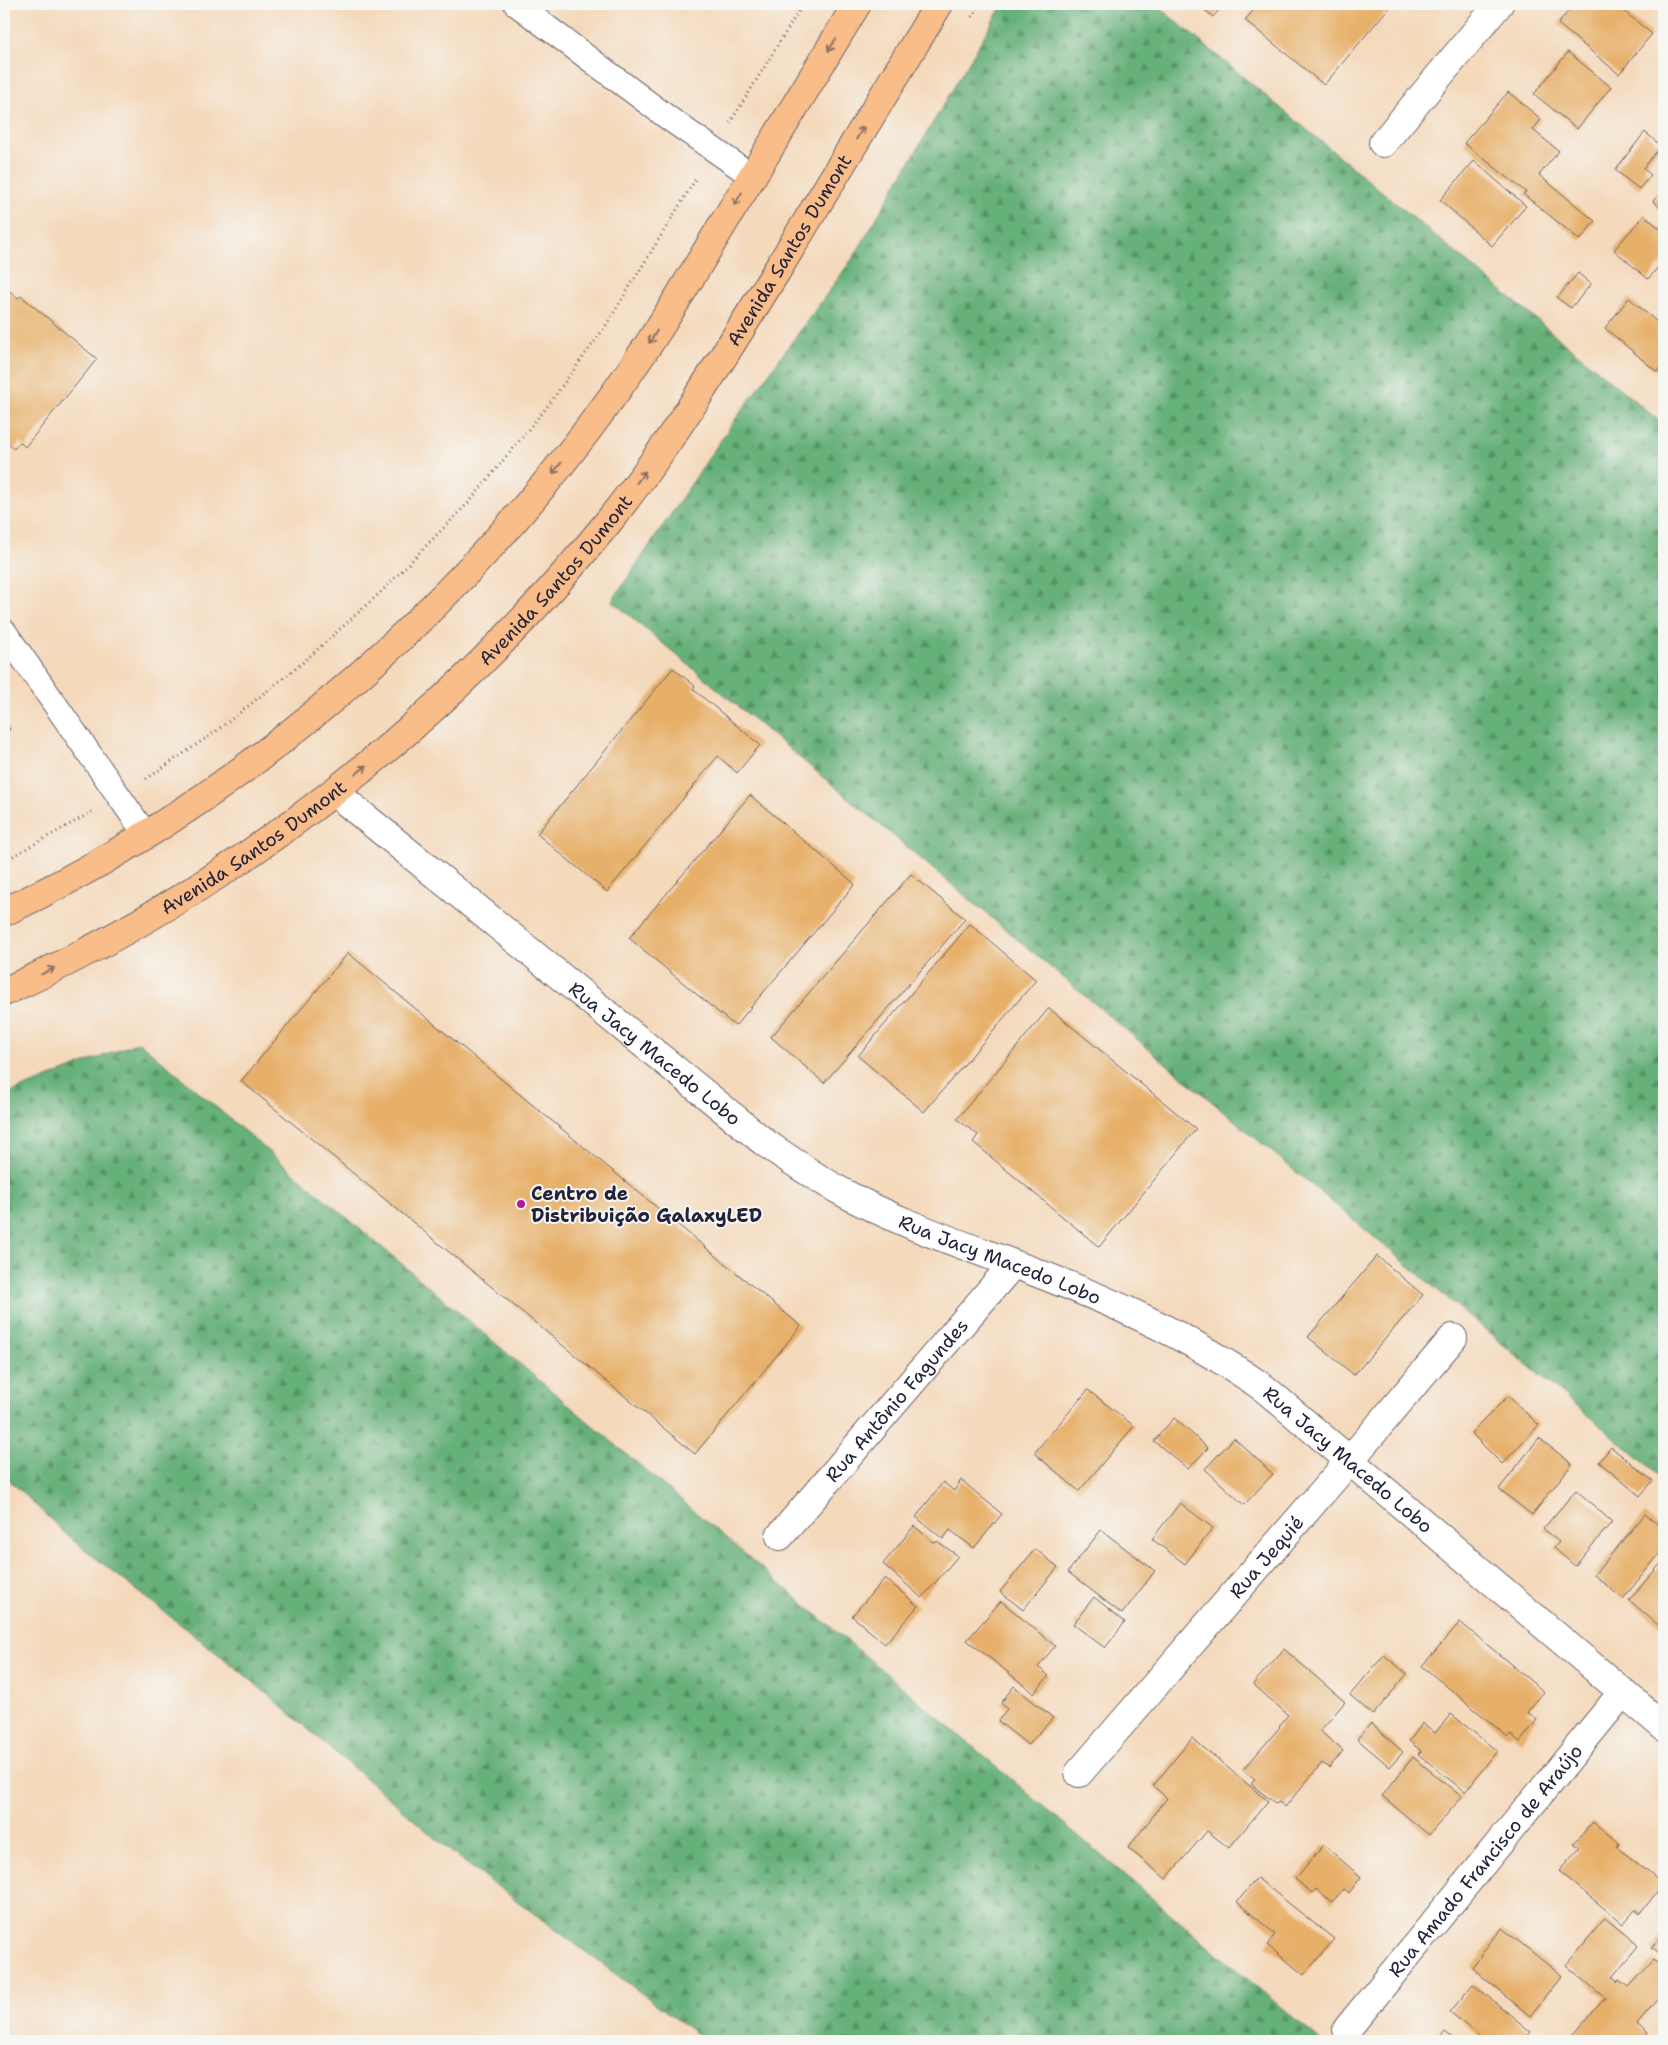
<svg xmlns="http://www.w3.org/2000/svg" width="1668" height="2045" viewBox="0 0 1668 2045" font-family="'Shantell Sans',sans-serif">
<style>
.forest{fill:url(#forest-firs);stroke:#44695a}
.building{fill:#e7b06a}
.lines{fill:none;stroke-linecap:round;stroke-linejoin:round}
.lane-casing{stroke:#6c6268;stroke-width:26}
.street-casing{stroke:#6c6268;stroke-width:30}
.primary-casing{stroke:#6c6268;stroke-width:30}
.path{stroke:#6c6268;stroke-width:3;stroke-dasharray:1 4;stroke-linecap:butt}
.lane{stroke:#fff;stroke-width:24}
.street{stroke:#fff;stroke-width:28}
.primary{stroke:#f8bd89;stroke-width:28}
.oneway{stroke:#8d7062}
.poi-dot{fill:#b5179e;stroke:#f6f6f2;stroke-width:2}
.labels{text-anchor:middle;stroke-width:4;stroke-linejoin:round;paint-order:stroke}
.street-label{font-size:19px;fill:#22223b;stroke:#f6f6f2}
.poi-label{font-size:19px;font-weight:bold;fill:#22223b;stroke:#f6f6f2;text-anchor:start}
</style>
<defs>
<pattern id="forest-firs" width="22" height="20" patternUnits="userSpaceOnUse" patternTransform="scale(1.25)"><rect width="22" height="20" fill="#66b079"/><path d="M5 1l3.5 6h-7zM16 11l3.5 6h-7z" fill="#548f64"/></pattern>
</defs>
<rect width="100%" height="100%" fill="#f6f6f2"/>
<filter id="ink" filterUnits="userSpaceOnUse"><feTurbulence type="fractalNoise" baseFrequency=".02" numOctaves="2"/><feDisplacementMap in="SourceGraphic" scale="10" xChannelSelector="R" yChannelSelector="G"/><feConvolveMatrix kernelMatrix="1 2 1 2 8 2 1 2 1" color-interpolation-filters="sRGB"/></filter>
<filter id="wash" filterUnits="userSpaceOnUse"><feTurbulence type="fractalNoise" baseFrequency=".0096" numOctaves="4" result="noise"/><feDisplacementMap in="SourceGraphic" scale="20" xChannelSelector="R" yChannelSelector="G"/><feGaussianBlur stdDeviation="1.12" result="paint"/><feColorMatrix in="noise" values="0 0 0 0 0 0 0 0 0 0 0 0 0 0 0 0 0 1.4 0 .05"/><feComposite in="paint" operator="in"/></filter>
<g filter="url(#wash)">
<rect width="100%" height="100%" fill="#f4d9bb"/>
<path class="forest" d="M1003,4H1155L1664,425V1479L612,601L727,431L853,258Z
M139,1042L1321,2041H706L455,1855L246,1676L69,1537L4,1475V1095Z"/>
<g id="blocks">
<path class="building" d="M1200,4H1224L1213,17L1199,5Z
M1259,4H1392L1324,85L1245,20Z
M1574,4H1615L1652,34L1619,74L1558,24Z
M1568,52L1611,87L1577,129L1534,94Z
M1508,92L1541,119L1533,130L1559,151L1539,175L1595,221L1580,240L1523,194L1526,192L1464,143Z
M1645,132L1661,146L1643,168L1651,175L1639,189L1615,170Z
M1474,161L1526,206L1492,246L1440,200Z
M1664,189V211L1653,201Z
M1644,215L1664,232V260L1648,279L1614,250Z
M1578,273L1591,284L1571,308L1557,298Z
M4,286L18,298L21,296L97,359L25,447L20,442L14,449L4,441Z
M1629,298L1664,328V364L1657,372L1605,328Z
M673,668L695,686L693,689L760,745L737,773L718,756L607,892L537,834Z
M4,724L10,729L4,736Z
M750,795L855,884L735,1026L629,938Z
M911,874L965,919L824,1083L771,1037Z
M970,924L1036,980L924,1112L858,1056Z
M348,953L801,1326L695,1454L241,1081Z
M1049,1008L1196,1129L1099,1247L973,1142L978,1135L957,1119Z
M1377,1256L1423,1295L1354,1375L1308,1337Z
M1088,1390L1134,1426L1079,1491L1034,1453Z
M1508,1396L1539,1425L1502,1464L1471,1433Z
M1174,1418L1208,1448L1188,1469L1154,1441Z
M1234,1438L1273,1474L1244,1505L1205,1469Z
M1539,1438L1572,1464L1532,1515L1499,1489Z
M1611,1447L1653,1481L1640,1496L1599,1462Z
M961,1480L1002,1514L974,1548L950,1530L943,1539L916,1517L943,1482L954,1491Z
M1576,1490L1612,1522L1575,1566L1554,1548L1559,1542L1543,1529Z
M1180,1503L1213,1528L1185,1564L1152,1539Z
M1645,1514L1664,1530V1548L1623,1599L1594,1575Z
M914,1526L935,1543L937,1541L958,1556L922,1598L883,1564Z
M1101,1530L1155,1571L1122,1614L1068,1572Z
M1035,1549L1058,1567L1023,1610L1000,1592Z
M1662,1562L1664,1564V1630L1629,1600Z
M885,1578L918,1606L885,1644L852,1616Z
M1094,1597L1125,1622L1105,1648L1073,1624Z
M1001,1601L1055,1646L1038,1667L1049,1676L1034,1693L967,1640Z
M1460,1622L1544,1692L1527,1712L1537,1720L1520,1742L1510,1734L1508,1737L1422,1666Z
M1284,1649L1345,1702L1320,1731L1343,1751L1329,1768L1322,1763L1285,1807L1279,1802L1276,1804L1251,1784L1255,1780L1243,1770L1280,1727L1279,1726L1288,1715L1253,1684Z
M1384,1655L1407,1674L1373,1715L1350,1695Z
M1014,1686L1053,1718L1028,1745L998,1721L1007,1709L1001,1703Z
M1451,1714L1497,1751L1465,1792L1418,1754L1421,1751L1409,1741L1423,1723L1435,1733Z
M1371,1723L1403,1752L1390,1767L1357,1739Z
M1192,1738L1268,1801L1229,1848L1207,1831L1166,1879L1128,1848L1167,1798L1153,1786Z
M1413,1757L1462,1797L1429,1835L1382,1796Z
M1593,1822L1620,1844L1617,1847L1663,1884L1640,1914L1635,1910L1623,1924L1559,1871L1580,1848L1574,1843Z
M1324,1845L1361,1877L1349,1893L1344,1889L1332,1902L1316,1889L1312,1893L1295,1879Z
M1257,1878L1334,1939L1304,1975L1267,1945L1275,1934L1237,1902Z
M1605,1918L1639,1946L1613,1977L1618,1982L1619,1980L1628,1987L1653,1960L1664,1969V1991L1637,2024L1648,2034L1642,2041H1568L1605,1998L1566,1965Z
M1502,1928L1562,1976L1530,2016L1472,1968L1481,1956L1480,1955Z
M1664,1932V1959L1651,1948Z
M1473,1984L1531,2032L1523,2041H1485L1450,2012Z
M1445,2032L1456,2041H1437Z"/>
</g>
</g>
<g filter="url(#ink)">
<use href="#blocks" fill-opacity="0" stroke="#6c6268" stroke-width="1"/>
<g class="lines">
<g class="lane-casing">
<path id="lane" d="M516,4L671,120L752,176
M4,631L146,835"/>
</g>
<g class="street-casing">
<g id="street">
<path d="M1383,143L1499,4"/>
<path id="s1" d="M334,792L764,1142C790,1160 816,1178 844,1193C897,1222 955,1242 1011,1263C1100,1296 1188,1334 1265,1389L1664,1727"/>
<path id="s2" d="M780,1536L1013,1264"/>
<path id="s3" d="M1079,1773L1350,1460L1453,1338"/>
<path id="s4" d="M1347,2029L1623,1692"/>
</g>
</g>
<g class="primary-casing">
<g id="primary">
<path d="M4,912C258,793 488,584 644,351C671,311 696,269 721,227C767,153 812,78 857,4"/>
<path id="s5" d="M4,992C238,886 448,721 609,521C671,443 724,356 776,272C830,182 885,93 939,4"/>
</g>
</g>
<path class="path" d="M972,17L980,4
M730,123L803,4
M146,779L215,732L300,665L380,593L469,502L546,408L605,327L697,177
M4,861L92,812"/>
<use href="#lane" class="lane"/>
<use href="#street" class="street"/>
<use href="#primary" class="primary"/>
</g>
<defs><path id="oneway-shaft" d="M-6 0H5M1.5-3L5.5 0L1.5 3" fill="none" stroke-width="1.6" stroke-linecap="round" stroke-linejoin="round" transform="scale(1.25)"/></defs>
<g class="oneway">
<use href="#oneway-shaft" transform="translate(832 45) rotate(121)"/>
<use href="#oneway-shaft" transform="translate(860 133) rotate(-59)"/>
<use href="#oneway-shaft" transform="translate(738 199) rotate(121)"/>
<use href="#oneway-shaft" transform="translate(653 337) rotate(122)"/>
<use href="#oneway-shaft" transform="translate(557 468) rotate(129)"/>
<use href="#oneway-shaft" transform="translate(641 477) rotate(-54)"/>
<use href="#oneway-shaft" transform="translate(361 770) rotate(-39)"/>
<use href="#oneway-shaft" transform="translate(48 971) rotate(-27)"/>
</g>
</g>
<circle class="poi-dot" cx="521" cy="1204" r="5"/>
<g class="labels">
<g class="street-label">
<text dy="7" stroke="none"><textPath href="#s5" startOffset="1099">Avenida Santos Dumont</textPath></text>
<text dy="7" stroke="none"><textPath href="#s5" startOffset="694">Avenida Santos Dumont</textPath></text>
<text dy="7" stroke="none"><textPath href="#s5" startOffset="289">Avenida Santos Dumont</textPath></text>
<text dy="7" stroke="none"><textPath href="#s1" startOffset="414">Rua Jacy Macedo Lobo</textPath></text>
<text dy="7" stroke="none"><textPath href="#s1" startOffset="819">Rua Jacy Macedo Lobo</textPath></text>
<text dy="7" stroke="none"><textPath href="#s2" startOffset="179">Rua Antônio Fagundes</textPath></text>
<text dy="7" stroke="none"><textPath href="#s1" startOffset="1224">Rua Jacy Macedo Lobo</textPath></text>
<text dy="7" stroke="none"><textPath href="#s3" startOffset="286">Rua Jequié</textPath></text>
<text dy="7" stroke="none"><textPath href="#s4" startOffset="218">Rua Amado Francisco de Araújo</textPath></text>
</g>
<g class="poi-label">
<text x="531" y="1200">Centro de<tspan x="531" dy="22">Distribuição GalaxyLED</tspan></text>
</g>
</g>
<rect width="1668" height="2045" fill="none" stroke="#f6f6f2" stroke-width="20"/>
</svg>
